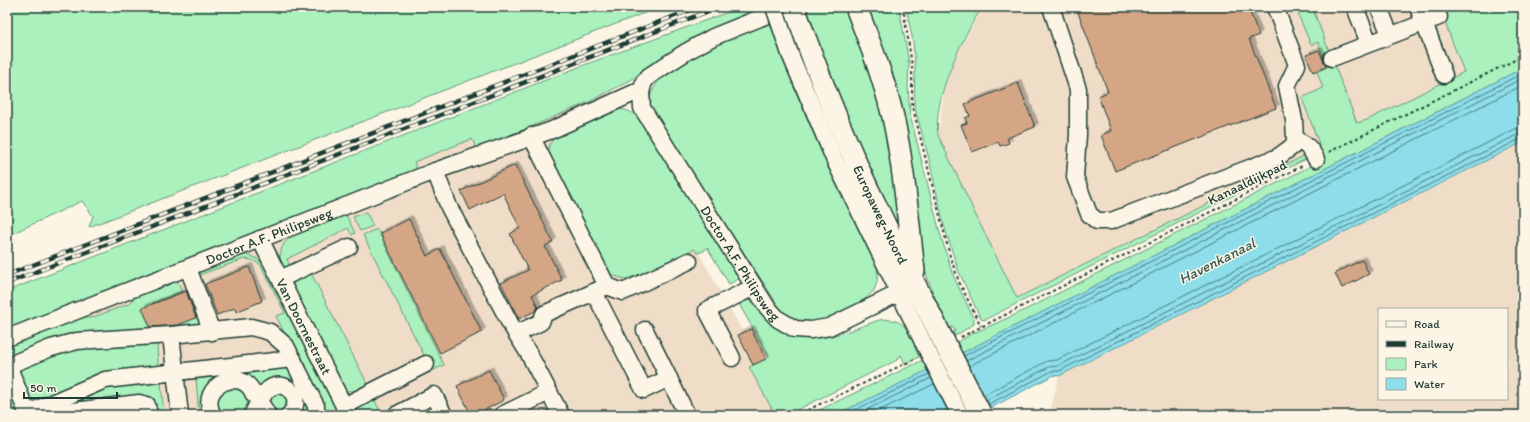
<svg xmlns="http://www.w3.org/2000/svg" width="1530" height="422" viewBox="0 0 1530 422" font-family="Itim,sans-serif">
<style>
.built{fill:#f0ddc8;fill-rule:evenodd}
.green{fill:#aaf1bd;stroke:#649778}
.water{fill:#8dddea;stroke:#619da1}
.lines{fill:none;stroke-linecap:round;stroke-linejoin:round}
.shore{stroke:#4b7d7d;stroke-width:1}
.building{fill:#d4a686;stroke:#1f3d34;filter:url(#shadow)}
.minor-casing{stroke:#1f3d34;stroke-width:19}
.major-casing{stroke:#1f3d34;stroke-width:24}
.path{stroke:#1f3d34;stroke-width:2;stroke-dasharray:3 3;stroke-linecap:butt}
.minor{stroke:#fcf5e5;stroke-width:16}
.major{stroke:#fcf5e5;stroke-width:21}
.rail-casing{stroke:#1f3d34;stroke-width:4.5}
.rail{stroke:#fcf5e5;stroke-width:3;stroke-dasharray:9;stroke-linecap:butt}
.minor-bridge-casing{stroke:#1f3d34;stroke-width:19;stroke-linecap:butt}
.major-bridge-casing{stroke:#1f3d34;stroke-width:24;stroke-linecap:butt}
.minor-bridge{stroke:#fcf5e5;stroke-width:16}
.major-bridge{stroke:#fcf5e5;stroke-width:21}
.labels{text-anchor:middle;stroke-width:3;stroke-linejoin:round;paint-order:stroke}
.street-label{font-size:14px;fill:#1f3d34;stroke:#fcf5e5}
.water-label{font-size:15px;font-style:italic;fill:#355d58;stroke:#fcf5e5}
</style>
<defs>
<filter id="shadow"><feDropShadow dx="3.5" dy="-3.5" stdDeviation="0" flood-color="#0004"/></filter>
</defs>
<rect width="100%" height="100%" fill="#fcf5e5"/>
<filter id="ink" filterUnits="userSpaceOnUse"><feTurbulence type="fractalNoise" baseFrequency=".025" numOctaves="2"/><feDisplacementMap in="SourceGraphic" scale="8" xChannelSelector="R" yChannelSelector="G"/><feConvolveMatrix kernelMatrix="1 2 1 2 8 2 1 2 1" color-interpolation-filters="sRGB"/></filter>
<g filter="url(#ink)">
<path class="built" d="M973,7H1523V52L1015,303L938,136L946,74L977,18Z
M590,67L621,113L786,409L774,415H7V291Z
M1523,142V415H1049L1059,376ZM1379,309H1507V399H1379Z"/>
<path class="green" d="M7,7H660L89,227L93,216L82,201L7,236Z
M742,7H765L717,26L686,42L670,52L631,80L589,102L528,128L476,148L472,139L414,162L417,170L7,329V291L584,65Z
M806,7H848L875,72L907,247L845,118Z
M863,7H899L909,63L908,86L910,115L940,233L952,273L974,319V324L955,336L953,332L955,331L953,327L946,329L922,262Z
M906,7H977L979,12C960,43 933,98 938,135L979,222L1017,298L1308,154L1310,157L984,320L981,319L958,270L943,222L929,159L914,105L915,65L913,42Z
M1295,7H1312L1357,123L1367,120L1464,72L1439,7H1523V68L960,354L955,344L969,335L1017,314L1325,159L1321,151L1318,152L1315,146L1319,144L1302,98L1323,88L1317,72L1327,67L1318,42L1311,45Z
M770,22C798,106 838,186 877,266C878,274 878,283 874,290C866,302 829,323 814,324C802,325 790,317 781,310L678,152L652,110L649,102L651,94L659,79L670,70L712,46Z
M615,109C625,109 632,111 639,119L716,238L738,275L737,280L729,284L707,247L704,251L697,253L694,249L636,276L625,279L608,274L548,154L549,146L554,137Z
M366,212L373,226L360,231L353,217Z
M345,213L355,233L352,235L348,228L287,259L291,268L281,267C278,255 281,244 291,236Z
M377,229L444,365L432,371L363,235Z
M238,255C251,254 259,258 268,269L340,415H325L276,316L285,313L260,264L252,260L244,259L199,275L197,272Z
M310,271L368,385L357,391H347L343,388L293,286L295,279Z
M177,280L182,291L153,303L160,321L195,309L200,322L198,324L7,361V347L83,317L91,318L131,303L134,295Z
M748,300L755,303C765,314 777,326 790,334C813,348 855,328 879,320C900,317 908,327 916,345L914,346L919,357L905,364L901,355L897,360L787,415H760L772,409L749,367L769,357L739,304Z
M157,343L158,365L157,368L32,405L16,369L63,348Z
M925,359L930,369L836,415H809Z
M288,368L312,409L310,415H296L299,396L261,391L240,373L242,372Z
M224,374L210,415H199L196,378Z
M7,377L23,415H7Z
M159,380L161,383L164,415H154L152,397L54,408L103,385Z
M235,383L252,398L247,415H219L215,396Z
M279,390L291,401L282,414H274L266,400Z
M373,397L381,413L377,415L355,414L354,411L357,405Z"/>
<path class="water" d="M1523,68V142L1059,376L1054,375L977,415H836L960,354Z"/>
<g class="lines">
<path class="shore" d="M964,356L1523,73
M966,361L1523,78
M969,366L1523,85
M984,395L1047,361L1057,360L1515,129L1523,128
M986,400L1049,367L1058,366L1517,135L1523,134
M989,404L1052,371H1059L1520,139H1523
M845,415L929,374
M856,415L931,378
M870,415L934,384"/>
</g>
<path class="building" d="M1076,7H1248L1259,35L1249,39L1276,108L1115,171L1101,135L1111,131L1098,96L1108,92Z
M1319,50L1326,67L1313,72L1306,55Z
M1018,83L1035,127L1007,138L1009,143L1000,146L998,142L972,152L961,125L967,123L965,118L970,116L965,104Z
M515,165L553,242L545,246L562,280L532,295L538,307L535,311L519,319L501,283L528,270L510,234L520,228L503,193L470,210L461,191Z
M409,219L427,256L440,249L482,332L440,353L380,233Z
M1362,260L1369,274L1342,288L1335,273Z
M249,267L262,301L236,312L235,308L217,315L205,284Z
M186,291L196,318L178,325L150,327L142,308Z
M751,329L766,359L753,365L738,335Z
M489,370L504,400L475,415H471L457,386Z"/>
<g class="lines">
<g class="minor-casing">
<g id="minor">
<path id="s1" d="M787,7L713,37L686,52L649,76L644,82L641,92L642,108L767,307L778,319L795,329L811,330L829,327L899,293"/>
<path d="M1051,7L1078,89V135L1075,177L1089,214L1097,221H1111L1278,157L1293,146L1295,140L1294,120L1287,86L1297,65L1275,7"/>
<path d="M1355,7L1369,43"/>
<path d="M1379,7L1390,35"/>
<path d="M1418,7L1444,75"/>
<path d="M790,54L835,161L923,342"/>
<path d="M1332,58L1439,17"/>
<path d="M531,136L607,286L594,292L644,390L669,378"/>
<path d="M1295,140C1306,143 1311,149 1316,159"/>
<path d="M435,171L449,207L511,325L529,354L561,415"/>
<path id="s2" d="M260,239L344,406L347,415"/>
<path d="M188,268L212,332"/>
<path d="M280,279L349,247"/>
<path d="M607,286L623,292L689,261"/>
<path d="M645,330L687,415"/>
<path d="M516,334L541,322L544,314L594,292"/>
<path d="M171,335L180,415"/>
<path id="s3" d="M7,338L435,171L552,130L634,93L641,92"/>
<path d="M732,358L707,310L754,287"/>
<path d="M8,365L28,415"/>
<path d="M7,366L51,348L77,341L171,335L251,327L270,332L286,346L316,406V415"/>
<path d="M344,406L426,364"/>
<path d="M28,413L105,380L293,359"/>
<path d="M49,414L139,403L147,405L149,415"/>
<path d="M213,415C196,386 243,364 254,395L263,396C277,371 309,396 289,415"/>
<path d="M252,415L256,407H263L268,415"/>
<path d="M396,415L434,395L444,415"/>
<path d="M502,415L549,392"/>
</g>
</g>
<g class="major-casing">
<g id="major">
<path id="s4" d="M794,7C819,77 846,145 879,212C898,253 920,293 940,334"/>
<path d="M856,7C870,43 884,79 893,117C904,167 908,219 914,271"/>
</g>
</g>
<path class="path" d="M903,7L912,65V104L950,256L959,282L981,326
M1329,152L1523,56
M961,337L1304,165
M797,415L915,359"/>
<use href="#minor" class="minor"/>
<use href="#major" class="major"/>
<g class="rail-casing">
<path id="rail" d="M7,275L698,7
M7,283L719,7"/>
</g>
<use href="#rail" class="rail"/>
<g class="minor-bridge-casing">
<path id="minor-bridge" d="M774,7L790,54
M923,342L960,415"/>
</g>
<g class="major-bridge-casing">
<path id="major-bridge" d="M940,334L981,415"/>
</g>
<use href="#minor-bridge" class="minor-bridge"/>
<use href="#major-bridge" class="major-bridge"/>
</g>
</g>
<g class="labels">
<g class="street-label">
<text transform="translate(1247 182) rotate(-26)" y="5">Kanaaldijkpad</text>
<text dy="5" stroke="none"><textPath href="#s4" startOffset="225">Europaweg-Noord</textPath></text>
<text dy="5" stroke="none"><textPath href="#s3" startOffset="281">Doctor A.F. Philipsweg</textPath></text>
<text dy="5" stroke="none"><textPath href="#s1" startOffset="373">Doctor A.F. Philipsweg</textPath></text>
<text dy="5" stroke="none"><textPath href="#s2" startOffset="98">Van Doornestraat</textPath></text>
</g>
<g class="water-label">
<text transform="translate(1217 261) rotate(-27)" y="5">Havenkanaal</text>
</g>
</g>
<rect width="1530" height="422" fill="none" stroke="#fcf5e5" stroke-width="24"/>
<rect x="12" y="12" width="1506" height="398" fill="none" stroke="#1f3d34" stroke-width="1.5" filter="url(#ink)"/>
<rect x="1378" y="308" width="130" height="92" fill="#fcf5e5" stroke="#a4ab9e"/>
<rect x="1386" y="321" width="20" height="6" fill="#fcf5e5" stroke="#a4ab9e"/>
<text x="1414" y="328" font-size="12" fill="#1f3d34">Road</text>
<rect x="1386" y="341" width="20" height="6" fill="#1f3d34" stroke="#a4ab9e"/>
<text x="1414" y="348" font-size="12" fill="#1f3d34">Railway</text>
<rect x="1386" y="358" width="20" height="12" fill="#aaf1bd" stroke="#a4ab9e"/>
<text x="1414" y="368" font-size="12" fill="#1f3d34">Park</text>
<rect x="1386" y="378" width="20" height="12" fill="#8dddea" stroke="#a4ab9e"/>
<text x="1414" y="388" font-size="12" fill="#1f3d34">Water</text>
<path d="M24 392v6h93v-6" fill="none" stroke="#1f3d34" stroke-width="2"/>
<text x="30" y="392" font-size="12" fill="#1f3d34" stroke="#fcf5e5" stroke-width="3" paint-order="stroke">50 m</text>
</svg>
